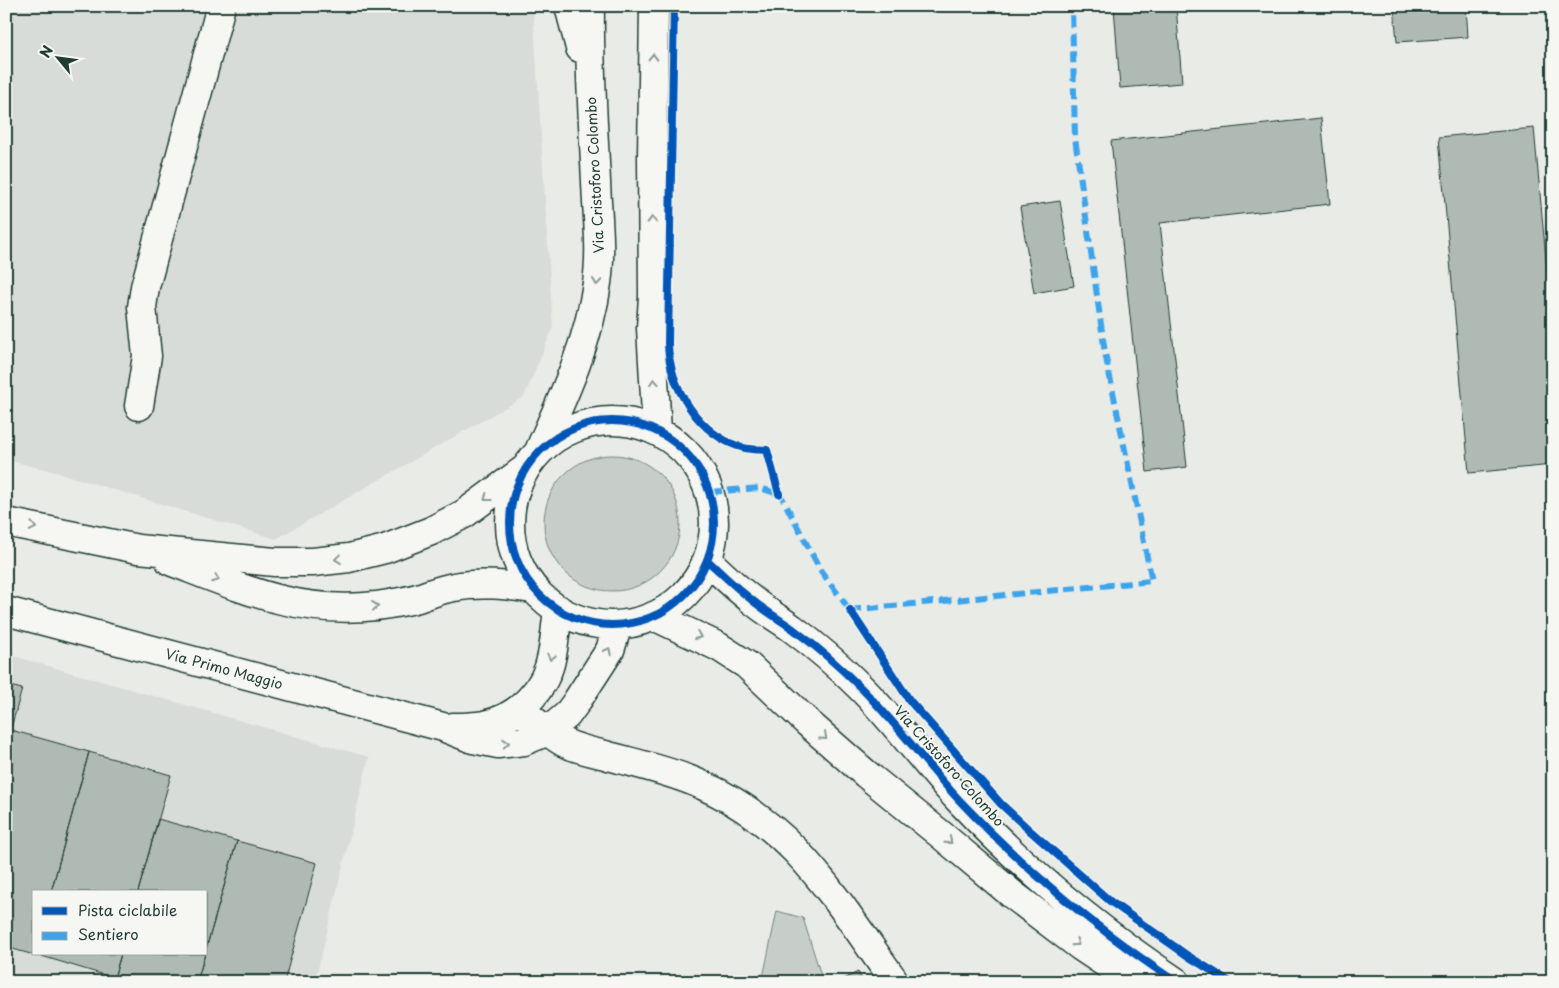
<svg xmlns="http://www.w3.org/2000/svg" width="1559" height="988" viewBox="0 0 1559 988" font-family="'Playpen Sans',sans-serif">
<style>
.built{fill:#d8dcd8;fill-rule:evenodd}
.green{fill:#c7cec9;stroke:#73867e}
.building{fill:#b0bab5;stroke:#1f3d34}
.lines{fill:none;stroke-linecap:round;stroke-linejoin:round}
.minor-casing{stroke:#1f3d34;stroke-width:31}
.minor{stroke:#f6f6f2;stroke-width:28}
.quiet{stroke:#3da4eb;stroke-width:6;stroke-dasharray:12 6;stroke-linecap:butt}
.cycleway-casing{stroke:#f6f6f2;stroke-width:11}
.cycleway{stroke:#0057b8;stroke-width:8}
.oneway{stroke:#8a9a93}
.labels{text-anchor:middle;stroke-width:4;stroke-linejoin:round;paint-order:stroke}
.street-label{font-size:14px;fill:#1f3d34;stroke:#f6f6f2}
</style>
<rect width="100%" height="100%" fill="#e9ebe7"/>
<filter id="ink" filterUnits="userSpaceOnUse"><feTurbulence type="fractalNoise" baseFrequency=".02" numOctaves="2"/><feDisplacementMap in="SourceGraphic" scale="10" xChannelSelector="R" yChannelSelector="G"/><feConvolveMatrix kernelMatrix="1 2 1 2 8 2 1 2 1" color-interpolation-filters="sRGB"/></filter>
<g filter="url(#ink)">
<path class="built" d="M6,6H533L553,328L524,397L276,539L52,471L6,460Z
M6,654L369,757L315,982H6ZM34,892H206V954H34Z"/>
<path class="green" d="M544 523a68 68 0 1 1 136 0a68 68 0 1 1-136 0Z
M777,911L803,918L823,982H762Z"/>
<path class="building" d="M1114,6H1176L1182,83L1120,88Z
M1394,6H1466L1468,37L1397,42Z
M1321,118L1330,204L1160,223L1187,467L1147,472L1111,141Z
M1534,128L1553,336V465L1469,473L1439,137Z
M1060,201L1074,286L1034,293L1020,207Z
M6,685L22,689L6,746Z
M11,730L89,752L51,892H34V955L6,947V746Z
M89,752L171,775L138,892H51Z
M158,819L237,841L206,949V892H138Z
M237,841L317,863L284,982H197L205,954H206V949Z
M35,954H121L114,978Z
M121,954H205L197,982H113Z
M858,972L863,982H838Z"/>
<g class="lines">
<g class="minor-casing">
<path id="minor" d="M569,6L580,48
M654,6L652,158L653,296L651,328L657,431
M139,406L147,356L142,307L145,287L221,6
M510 523a102 102 0 1 1 204 0a102 102 0 1 1-204 0Z
M539,451C563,397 589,343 597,283C602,249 597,215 596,181C593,123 589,65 590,6
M6,522L138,549L275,562H313L349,558L385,549L431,531L464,514L525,469
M707,560C722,574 736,588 752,600C765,611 779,619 793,629C816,646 838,665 859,686C896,722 926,765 961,802C1026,871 1098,930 1176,982
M170,561C241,588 298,615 376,606C390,604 404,602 418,598C430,594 441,589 454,587C481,582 507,585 534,589
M6,611L443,727L473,739L498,744L524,741L548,731L567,715L575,704L610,650L618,625
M654,616L719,647L747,665L808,723L866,774L945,838L1013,895L1080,946L1134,982
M520,709C534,721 549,734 565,743C578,749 592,752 605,755C634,763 662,769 690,780C729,795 767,821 796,851C833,890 862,936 893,979
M453,727C463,727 473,727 484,725C518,718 546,690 552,655C555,640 556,624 558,609"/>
</g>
<use href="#minor" class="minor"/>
<path class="quiet" d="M778,490L821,571L852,613
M710,492L760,488L779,494
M850,610L1152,581L1105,353L1075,138L1072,6"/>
<g class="cycleway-casing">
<path id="cycleway" d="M674,6L668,343C669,387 699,436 744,448C752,450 760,449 767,450L779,494
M510 523a102 102 0 1 1 204 0a102 102 0 1 1-204 0Z
M707,560C722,574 736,588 752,600C765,611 779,619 793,629C816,646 838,665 859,686C896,722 926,765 961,802C1026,871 1098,930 1176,982
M850,610L910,701L1001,804L1027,828L1111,902L1188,956L1230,982"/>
</g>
<use href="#cycleway" class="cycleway"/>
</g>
<defs><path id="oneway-chevron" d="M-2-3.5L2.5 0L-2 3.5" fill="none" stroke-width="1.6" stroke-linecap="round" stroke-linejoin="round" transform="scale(1.25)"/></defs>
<g class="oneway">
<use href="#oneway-chevron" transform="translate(653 57) rotate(-89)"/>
<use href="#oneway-chevron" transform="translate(652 220) rotate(-91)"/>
<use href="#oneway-chevron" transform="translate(597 282) rotate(97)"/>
<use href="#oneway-chevron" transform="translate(654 382) rotate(-94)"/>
<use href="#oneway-chevron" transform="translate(487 498) rotate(143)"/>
<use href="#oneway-chevron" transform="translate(33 527) rotate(11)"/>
<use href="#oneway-chevron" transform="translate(338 559) rotate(173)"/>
<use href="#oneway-chevron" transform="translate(216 579) rotate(21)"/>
<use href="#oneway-chevron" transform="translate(375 606) rotate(-6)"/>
<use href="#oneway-chevron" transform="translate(698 636) rotate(23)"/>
<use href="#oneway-chevron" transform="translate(608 651) rotate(-63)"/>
<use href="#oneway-chevron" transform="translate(551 657) rotate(103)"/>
<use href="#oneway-chevron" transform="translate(824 737) rotate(42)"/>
<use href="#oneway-chevron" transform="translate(506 743) rotate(-4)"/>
<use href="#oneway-chevron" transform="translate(949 841) rotate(40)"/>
<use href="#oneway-chevron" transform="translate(1076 943) rotate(35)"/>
</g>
</g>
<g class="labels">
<g class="street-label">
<text transform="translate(595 175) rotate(-93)" y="5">Via Cristoforo Colombo</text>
<text transform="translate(224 669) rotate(15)" y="5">Via Primo Maggio</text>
<text transform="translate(949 766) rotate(48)" y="5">Via Cristoforo Colombo</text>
</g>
</g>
<rect width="1559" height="988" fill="none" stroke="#f6f6f2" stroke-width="25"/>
<rect x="12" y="12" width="1534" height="963" fill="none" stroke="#1f3d34" stroke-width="2" filter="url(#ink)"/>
<rect x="32" y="890" width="175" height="65" fill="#f6f6f2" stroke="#a0aca6"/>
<rect x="42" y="907" width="25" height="8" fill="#0057b8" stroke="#a0aca6"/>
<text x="78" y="916" font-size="15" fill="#1f3d34">Pista ciclabile</text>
<rect x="42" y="932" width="25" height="8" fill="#3da4eb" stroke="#a0aca6"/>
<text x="78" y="940" font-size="15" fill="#1f3d34">Sentiero</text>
<g transform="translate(58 58) rotate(299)" stroke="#f6f6f2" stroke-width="4" paint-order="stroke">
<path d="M0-4L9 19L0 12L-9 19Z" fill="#1f3d34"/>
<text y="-8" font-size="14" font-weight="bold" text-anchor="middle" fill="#1f3d34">N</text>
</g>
</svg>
